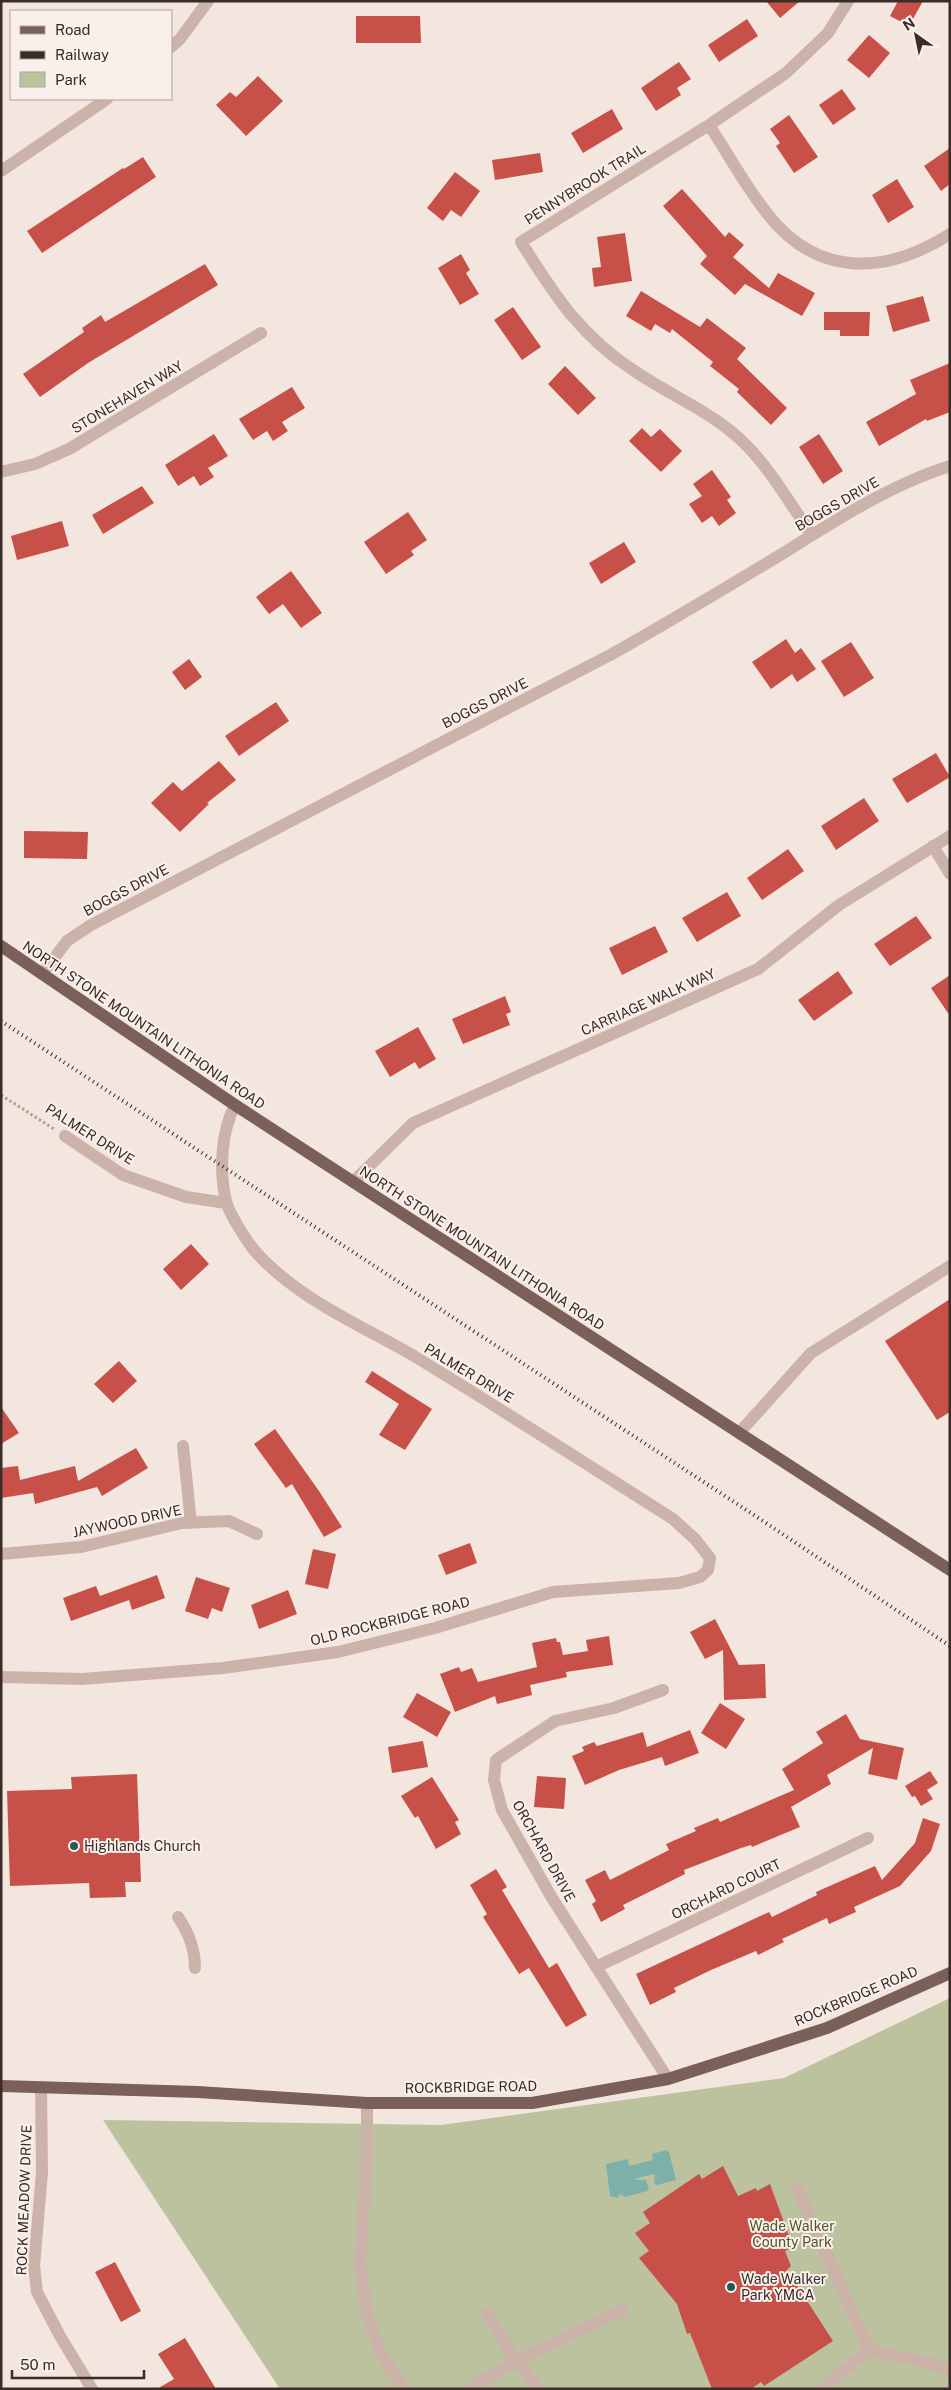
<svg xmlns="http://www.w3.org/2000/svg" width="951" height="2390" viewBox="0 0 951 2390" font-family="'Public Sans',sans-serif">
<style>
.green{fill:#bcc29e}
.water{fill:#7db0aa}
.building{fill:#c75148}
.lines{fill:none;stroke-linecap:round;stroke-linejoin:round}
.path{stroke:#b79d94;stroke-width:3;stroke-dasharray:2.5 2.5;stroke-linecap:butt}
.minor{stroke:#ccb3aa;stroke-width:12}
.major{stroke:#7b605a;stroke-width:12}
.rail{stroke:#392c29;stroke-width:4;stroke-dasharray:1 4;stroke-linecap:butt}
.poi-dot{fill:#1e5b54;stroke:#faf0eb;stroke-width:2}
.labels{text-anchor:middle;stroke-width:4;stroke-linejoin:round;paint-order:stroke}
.street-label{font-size:14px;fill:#392c29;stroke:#faf0eb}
.poi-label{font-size:14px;fill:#392c29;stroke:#faf0eb;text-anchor:start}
.park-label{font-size:14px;fill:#4f572d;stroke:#faf0eb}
</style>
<rect width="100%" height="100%" fill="#f3e6de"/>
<path class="green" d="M950,1998V2389H280L103,2120L441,2125L784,2078Z"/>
<path class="water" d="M667,2150L669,2152L676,2180L657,2185L654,2183L655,2174L637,2178L635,2180H646L649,2189L647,2191L625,2197L620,2194L617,2198L610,2196L606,2164L628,2159L629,2166L653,2160L652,2154Z"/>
<path class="building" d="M766,1H800L780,18Z
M898,1H923L909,26L890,16Z
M356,16H420L421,43H356Z
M747,19L758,36L719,62L708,45Z
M869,35L890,53L869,78L847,60Z
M679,62L691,79L677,88L681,95L656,111L641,88Z
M258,76L283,101L246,136L216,105L230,92L236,97Z
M842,89L856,109L833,125L819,105Z
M612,109L623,129L583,153L571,133Z
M789,115L818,157L794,173L776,146L780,143L770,129Z
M950,148V184L941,191L924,166Z
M540,153L543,172L495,180L492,160Z
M143,157L156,177L42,253L27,231L123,168L124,169Z
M455,172L480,191L461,217L451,210L443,221L427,208Z
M897,179L914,207L888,223L872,195Z
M682,189L725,237L729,232L744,245L733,257L769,288L778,273L815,293L802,316L745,284L735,295L700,264L707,256L663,206Z
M625,233L632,281L594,287L592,268L601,267L597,237Z
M461,254L470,270L466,273L479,294L460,305L438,268Z
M205,264L218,285L88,363L40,397L23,374L84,332L82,328L101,315L105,322Z
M641,291L700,327L707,318L746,348L737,359L787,408L771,425L737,392L739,389L710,366L713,362L672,329L670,333L655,324L651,331L626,316Z
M923,296L930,321L893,332L886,306Z
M513,307L541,347L522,360L494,320Z
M824,312H870L869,336H840V330H824Z
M950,363V412L927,421L926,419L879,446L866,422L916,394L910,380Z
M565,366L596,398L578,415L548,384Z
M292,387L305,408L282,422L288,431L273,441L267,431L253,440L239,419Z
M642,428L651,437L660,429L682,451L661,472L629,441Z
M214,434L228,456L208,468L214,477L200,486L194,476L178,486L165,465Z
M819,434L843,471L823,484L799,447Z
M712,470L731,497L727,500L736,513L719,526L712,516L702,523L689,504L702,496L693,484Z
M142,486L154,503L103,534L92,515Z
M408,512L427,540L411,551L414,555L386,574L364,542Z
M62,521L69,546L17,560L11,536Z
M624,542L636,562L601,584L589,563Z
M291,571L322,613L301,628L283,604L269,614L256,597Z
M786,639L795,653L801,648L816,669L797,682L792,674L771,689L752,662Z
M851,642L874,678L844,697L821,661Z
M189,659L202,677L185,690L172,672Z
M276,702L289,721L239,756L225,736Z
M936,753L950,777L907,803L892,779Z
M219,761L236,780L207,803L209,804L180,832L151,803L173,782L182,791Z
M864,798L879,821L836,850L821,826Z
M24,831L88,832L87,859L24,858Z
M788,849L804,871L762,900L747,878Z
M727,892L741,916L697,942L682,918Z
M916,916L932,938L890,966L874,944Z
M655,926L668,952L622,975L609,948Z
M838,971L853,993L814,1021L798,1000Z
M950,975V1016L931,988Z
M505,996L511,1012L506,1014L510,1025L463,1044L452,1019Z
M418,1027L436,1059L419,1069L415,1062L390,1077L375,1051Z
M191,1244L209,1264L181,1290L163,1269Z
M950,1299V1412L937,1420L885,1341Z
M119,1361L137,1381L113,1403L94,1384Z
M372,1371L432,1409L405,1450L379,1435L399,1404L365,1382Z
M1,1407L19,1433L1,1444Z
M275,1429L319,1491L342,1527L324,1537L292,1484L286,1488L254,1444Z
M136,1448L148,1468L102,1496L97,1487L35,1504L33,1493L1,1498V1468L18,1466L20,1480L75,1466L78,1481Z
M470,1543L477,1563L446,1575L438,1555Z
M313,1549L336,1554L328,1589L305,1584Z
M157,1575L165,1598L132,1610L129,1600L71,1621L63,1598L96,1586L100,1596Z
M196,1577L230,1588L222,1612L212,1608L208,1619L185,1611Z
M288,1590L297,1614L259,1629L251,1605Z
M715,1619L739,1665L765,1664L766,1698L724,1700L723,1650L705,1659L690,1632Z
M609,1636L613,1665L566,1672L567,1677L530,1685L532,1695L497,1704L495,1696L455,1712L440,1674L459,1667L461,1672L472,1668L478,1682L537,1667L532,1643L556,1638L557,1642H560L563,1655L588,1651L586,1640Z
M417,1693L451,1712L437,1737L403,1717Z
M720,1703L745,1719L726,1749L701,1733Z
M846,1714L860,1739L904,1748L897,1780L868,1774L873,1748L827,1775L831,1784L791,1807L800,1827L752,1847L751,1845L741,1848L684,1870L685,1874L623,1905L625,1909L601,1922L592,1904L596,1901L585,1880L605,1870L610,1880L669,1850L666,1844L696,1831L694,1828L718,1818L720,1822L794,1790L782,1769L823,1743L816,1732Z
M690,1730L699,1753L665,1766L662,1757L619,1770L585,1785L572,1756L584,1751L582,1747L594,1742L597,1746L643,1732L647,1747Z
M423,1741L428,1767L392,1773L388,1747Z
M930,1771L938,1783L927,1790L933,1799L921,1806L915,1796L912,1797L905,1786Z
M137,1774L141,1882H125L126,1897L90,1898L89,1883L10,1886L7,1791L72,1789L71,1777Z
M537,1776L566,1778L564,1809L534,1807Z
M432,1777L459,1820L455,1822L461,1834L436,1849L418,1816L415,1818L401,1796Z
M923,1818L940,1824L931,1851L900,1886L854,1907L856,1912L829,1924L827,1918L782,1939L784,1942L758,1955L756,1951L711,1970L674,1988L676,1992L650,2005L636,1974L769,1912L772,1917L817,1895L816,1892L875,1866L882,1880L915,1843Z
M496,1869L507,1887L502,1890L549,1968L557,1963L587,2015L566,2027L529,1968L519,1974L483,1917L487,1914L470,1885Z
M723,2166L738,2196L756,2188L757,2191L770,2184L793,2247L785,2251L791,2266L787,2270L833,2341L764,2386L761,2382L751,2389H712L690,2333L687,2334L677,2304L639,2258L649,2251L635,2233L650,2223L643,2212L699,2174L702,2179Z
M115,2262L141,2311L121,2322L95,2272Z
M185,2338L216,2389H157L174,2379L158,2354Z"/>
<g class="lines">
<path class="path" d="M1,1095L54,1129"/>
<path class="minor" d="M171,47L180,39L208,1
M709,125C727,152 743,182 763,208C813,277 882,277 950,234
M1,171L107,99
M1,472L35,464L69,449L261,333
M812,535C792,507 771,470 747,446C715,413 673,397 636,372C581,337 555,296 521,242L709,125L786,73L828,33L848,1
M933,846L950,874
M42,974L67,941L91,925L612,654C669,622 725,588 782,554C834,521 890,485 950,466
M65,1136L123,1175L186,1197L226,1203
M353,1182L413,1123L758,969L839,905L950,836
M739,1433L811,1353L950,1266
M183,1446L191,1523
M1,1554L81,1547L182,1523L229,1521L257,1534
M1,1677L82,1679L223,1668L338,1652L435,1628L553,1592L679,1583L700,1577L708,1570L710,1558L695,1539L673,1519C587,1464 501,1409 414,1356C359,1324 297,1299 254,1250C247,1241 228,1212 226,1201C219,1171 221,1132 235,1105
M663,1690L614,1708L555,1721L496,1760L494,1780L502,1810L552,1898L668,2079
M178,1917C189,1933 195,1949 195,1968
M596,1967L868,1838
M41,2088L42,2172L34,2266L37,2292L60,2336L92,2389
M367,2103V2158L360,2261L366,2311L381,2354L404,2389
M797,2188L869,2350
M487,2313L516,2361L539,2389
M469,2389L516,2361L623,2310
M822,2389L869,2350L930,2363L950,2371"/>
<path class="major" d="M1,946L235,1105L950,1570
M1,2086L198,2092L367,2103H532L668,2079L827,2028L950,1973"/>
<path class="rail" d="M1,1021L754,1515L950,1646"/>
</g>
<g class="poi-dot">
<circle cx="74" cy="1846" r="5"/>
<circle cx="731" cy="2287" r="5"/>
</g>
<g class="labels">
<g class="street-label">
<text transform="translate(585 184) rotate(-32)" y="5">PENNYBROOK TRAIL</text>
<text transform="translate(127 397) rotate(-31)" y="5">STONEHAVEN WAY</text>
<text transform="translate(837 504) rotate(-30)" y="5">BOGGS DRIVE</text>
<text transform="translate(485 703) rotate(-27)" y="5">BOGGS DRIVE</text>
<text transform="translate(126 890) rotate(-28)" y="5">BOGGS DRIVE</text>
<text transform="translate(648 1002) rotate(-24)" y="5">CARRIAGE WALK WAY</text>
<text transform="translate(144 1025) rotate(34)" y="5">NORTH STONE MOUNTAIN LITHONIA ROAD</text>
<text transform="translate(90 1134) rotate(32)" y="5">PALMER DRIVE</text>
<text transform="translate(482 1248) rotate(33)" y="5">NORTH STONE MOUNTAIN LITHONIA ROAD</text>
<text transform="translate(469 1373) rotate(31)" y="5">PALMER DRIVE</text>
<text transform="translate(127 1521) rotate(-12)" y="5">JAYWOOD DRIVE</text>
<text transform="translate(390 1621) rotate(-14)" y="5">OLD ROCKBRIDGE ROAD</text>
<text transform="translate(544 1851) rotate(61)" y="5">ORCHARD DRIVE</text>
<text transform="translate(726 1889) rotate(-26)" y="5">ORCHARD COURT</text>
<text transform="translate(856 1996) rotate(-23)" y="5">ROCKBRIDGE ROAD</text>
<text transform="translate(471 2087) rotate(-1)" y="5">ROCKBRIDGE ROAD</text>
<text transform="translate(24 2200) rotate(-88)" y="5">ROCK MEADOW DRIVE</text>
</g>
<g class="poi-label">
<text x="84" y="1851">Highlands Church</text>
<text x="741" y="2284">Wade Walker<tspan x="741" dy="16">Park YMCA</tspan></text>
</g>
<g class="park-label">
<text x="792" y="2231">Wade Walker<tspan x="792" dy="16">County Park</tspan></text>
</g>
</g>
<rect width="951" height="2390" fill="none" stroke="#392c29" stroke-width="5"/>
<rect x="10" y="10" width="162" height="90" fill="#faf0eb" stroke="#ada29d"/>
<rect x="20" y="26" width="25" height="8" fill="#7b605a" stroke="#ada29d"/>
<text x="55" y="35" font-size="15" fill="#392c29">Road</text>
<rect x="20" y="51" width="25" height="8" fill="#392c29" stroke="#ada29d"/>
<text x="55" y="60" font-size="15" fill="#392c29">Railway</text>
<rect x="20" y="72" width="25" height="15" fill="#bcc29e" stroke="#ada29d"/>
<text x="55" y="85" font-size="15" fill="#392c29">Park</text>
<g transform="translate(916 35) rotate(327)" stroke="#faf0eb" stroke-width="4" paint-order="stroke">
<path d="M0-4L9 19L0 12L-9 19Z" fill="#392c29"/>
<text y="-8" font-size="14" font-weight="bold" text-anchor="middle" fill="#392c29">N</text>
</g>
<path d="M12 2370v8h132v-8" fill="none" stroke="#392c29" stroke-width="2.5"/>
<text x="20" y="2370" font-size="15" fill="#392c29" stroke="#faf0eb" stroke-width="4" paint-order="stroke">50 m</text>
</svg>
